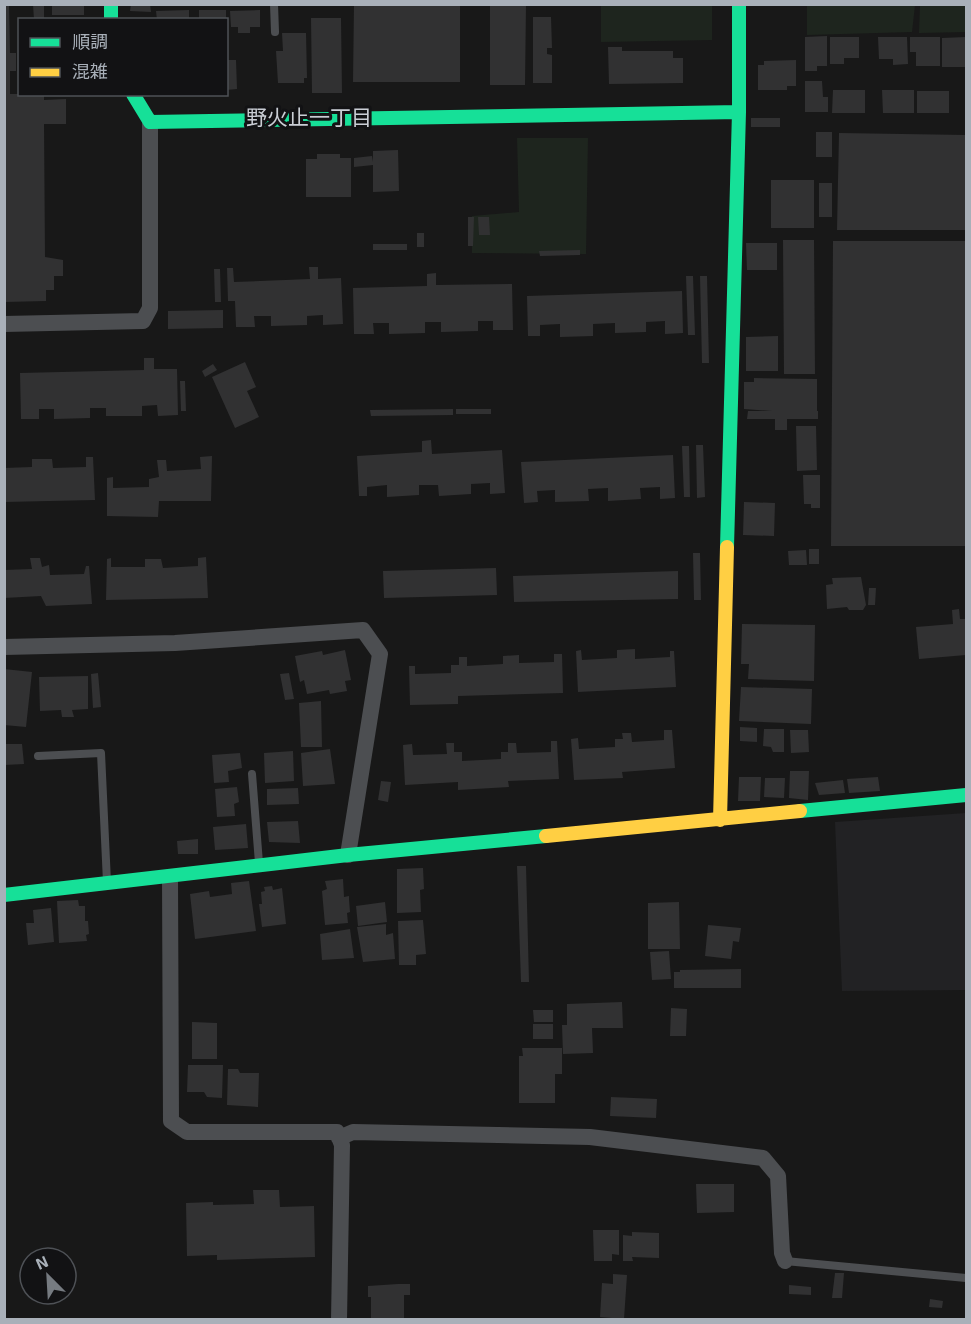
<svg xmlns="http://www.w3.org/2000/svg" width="971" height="1324" viewBox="0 0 971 1324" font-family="'Exo 2','Noto Sans JP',sans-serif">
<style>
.built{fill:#222224}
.green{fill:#1e251e}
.building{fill:#313132}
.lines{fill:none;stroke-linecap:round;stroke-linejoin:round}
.lane{stroke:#4c4e51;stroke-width:8}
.street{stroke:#4c4e51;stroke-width:16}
.fast{stroke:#16e098;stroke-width:14}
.slow{stroke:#ffcf43;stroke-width:14}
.labels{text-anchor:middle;stroke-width:6;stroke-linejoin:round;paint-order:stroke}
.neighbourhood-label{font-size:21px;fill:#caced5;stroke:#121214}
</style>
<rect width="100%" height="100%" fill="#181818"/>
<path class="built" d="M966,813V990L842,991L835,822Z"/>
<path class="green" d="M601,5H712V40L601,42Z
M807,5H915L912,32L807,35Z
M920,5H966V32L919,33Z
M517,138H588L586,254L472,253V216L519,212Z"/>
<path class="building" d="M4,4H9L10,53H16V71H10V94H44V100L66,99V124H44L45,257L63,260V276H54V290H46V301L4,302Z
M33,4H44V20H34Z
M52,4H84V15H52Z
M131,4H150L151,12L130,11Z
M354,4H460V82H353Z
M490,4H526L525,85H490Z
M189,10V20H157L156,11Z
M199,10H226V20H199Z
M260,10V27H250V33H238V27H231L230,11Z
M533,17H551L552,48H547V54L552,55V83H533Z
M311,18H341L342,93H312Z
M282,33H306L307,78H304V83H278L276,51H283Z
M827,36V66H817V71H805V37Z
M830,37H859V58H844V64H830Z
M878,37H907L908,64L893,65V59H879Z
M910,37H940V66H916V52H910Z
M966,37L965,67H942V38Z
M608,47H622V51H673V58H683V83L609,84Z
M226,60H236L237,89L226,90Z
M796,60V86H787V90H758V65H764V61Z
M805,81H822L823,97H828V112H805Z
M833,90H865V113H832Z
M882,90H914V113H883Z
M917,91H949V113H917Z
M751,118H780V127H751Z
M816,132H832V157H816Z
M839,133L966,135V230H837Z
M398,150L399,191L373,192V165L354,167V158L372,156L373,162V151Z
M317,154H340V158H351V197H306V159H317Z
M771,180H814V228H771Z
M819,183H832V217H819Z
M468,217H474L473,246H468Z
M478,217H489L490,235H479Z
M417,233H424V247H417Z
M783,240H814L815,374H784Z
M833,241H966V546H831Z
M746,243H777V270H747Z
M373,244H407V250H373Z
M580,250V255L540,256L539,251Z
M309,267H318V279L341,278L343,324L323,325V315L307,316V325L271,326V316H254L255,327H236L235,301H228L227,268H233L234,282L310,279Z
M214,269H220L221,302H215Z
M436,273V285L512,284L513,330H493V321H478V331L441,332V322H425V333L389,334V323H373L374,334H354L353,288L427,286V274Z
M686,276H693L695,335H688Z
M700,276H707L709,363H702Z
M682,291L683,333L665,334V321L646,322V332L615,333V323L593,324V336L560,337V324L540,325V336H528L527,296Z
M223,310V328L168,329V311Z
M778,336V371H746V337Z
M144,358H154V369H177L178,415L158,416L157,405L142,406V416H106V408H90V418L54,419V409H39V419H21L20,373L144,370Z
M245,362L256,387L247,391L259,417L235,428L212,377Z
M213,364L217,370L205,377L202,371Z
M754,378L817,379V411H818V419H787V430H775V419H747L748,411H772L744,409V382H754Z
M180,381H185L186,411H181Z
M453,409V415L371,416L370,410Z
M456,409H491V414H456Z
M796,426H816L817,470L797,471Z
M431,440L432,454L502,450L505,493L490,494V483L471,484V494L439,496L438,485H419V495L387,497V485L367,487V496H359L357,456L422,452V441Z
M696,445H703L705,497L697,498Z
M682,446H689L690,497H684Z
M673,455L675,498L660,499V487L640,488L641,499L608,501V488L588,489L589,501L555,502V490L537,491L538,502L524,503L521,462Z
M212,456L211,501H159L158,517L107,516V478L113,477V488L149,487V479L159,477L157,460H166L167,471L201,469L200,457Z
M86,457H93L95,500L4,502V468L32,467V459H52L53,468L86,467Z
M803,475H820V508H811V504H804Z
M744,502L775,503L774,536L743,535Z
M809,549H819V564H809Z
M806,550L807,565H789L788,551Z
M693,553H700L701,600H694Z
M206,557L208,598L106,600L107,559L111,558V567H145V559H161L163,568L198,566V558Z
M30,558H40L42,567L49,565L50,575L84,574L86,566H89L92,604L46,606L41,596L4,598V570L32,569Z
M496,568L497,595L384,598L383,571Z
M678,571V599L514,602L513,576Z
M861,577L866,605L863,610H849L847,607L827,609L826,585L833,584L832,578Z
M869,588H876L875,605H868Z
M959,609L960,619H966V655L919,659L916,627L953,624L952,610Z
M742,624L815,625L814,681L748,679L749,664H741Z
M635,649V659L670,657V651H674L676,687L578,692L576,651L581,650L582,660L617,658V650Z
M345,650L351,680L345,681L347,691L330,694L329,690L307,694L304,680L300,682L295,656L322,651L323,655Z
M554,654H562L563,693L458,696V704L410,705L409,666H415V674L451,673V665H459V657H467V666L503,664V656L519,655V663L554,662Z
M4,669L32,672L26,727L4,725Z
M98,673L101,707L93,708L91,674Z
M289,673L294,699L285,700L280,674Z
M88,676V709L72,710L74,717H62L61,710L40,711L39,677Z
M741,687L812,689L811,724L739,721Z
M321,701L322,747H301L299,703Z
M740,727L757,728V742L740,741Z
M764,729H784V752H773L771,747L763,746Z
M664,730H672L675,768L622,772L623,778L574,780L571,739L578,738L579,749L615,747V739H623L622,733H631L632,742L664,740Z
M790,730H808L809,752L791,753Z
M551,741H557L559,779L508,781L509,787L458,790V782L405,785L403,745L412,744L413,755L447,754L446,743H454V752H462V761L501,759V752H508V743H516L517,753L551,752Z
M4,744H22L24,764L4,765Z
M330,749L335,784L303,786L301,753Z
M293,751L294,781L265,783L264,753Z
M240,753L242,768L228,771L229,782L214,783L212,755Z
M790,771H809L808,800L789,798Z
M739,777H761L760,801H738Z
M878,777L880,791L849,793L847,779Z
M765,778H785L784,798L764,797Z
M843,780L845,793L819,795L815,783Z
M381,781L391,782L388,802L378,800Z
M237,787L239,802L234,804L235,816L217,817L215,789Z
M298,788L299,804L267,805V789Z
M298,821L300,843L269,842L267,822Z
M246,824L248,848L215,850L213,827Z
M198,839V854H178L177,841Z
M517,866H526L529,982H521Z
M423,868L424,889L420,890L421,912L397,913V869Z
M343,879L344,897L349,896V900L350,912L347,913L348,923L325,925L322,891L327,889L325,881Z
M249,881L256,931L195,939L190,894L209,891L210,897L232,894L231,883Z
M272,886L273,890L282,888L286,924L262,927L259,904H262L261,892L265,891L264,887Z
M78,900L79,906H85V921H88L89,934L86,935L87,941L59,943L57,901Z
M385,902L387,922L358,926L356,906Z
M679,902L680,949H648V903Z
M51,908L54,942L28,945L26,923H34L33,910Z
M423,920L426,954L416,955V965H399L398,921Z
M386,924V935L393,933L395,959L363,962L357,927Z
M708,925L741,928L739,942L733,941L731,959L705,956Z
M350,929L354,958L322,960L320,934Z
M669,951L671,979L652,980L650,952Z
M741,969V988H674V972H680V970Z
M622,1002L623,1028H592L593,1053L563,1054L562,1025H567V1004Z
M671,1008L687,1009L686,1036H670Z
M533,1010H553V1022H534Z
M192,1022L217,1023V1059H192Z
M533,1024H553V1039H533Z
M522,1048H562V1074H555V1103H519V1056H523Z
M188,1065H223L222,1098L207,1097L204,1092H187Z
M228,1069H238L240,1073H259L258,1107L227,1105Z
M611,1097L657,1099L656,1118L610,1116Z
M696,1184H734V1212L697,1213Z
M253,1190H279L280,1207L314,1206L315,1257L217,1260V1255L187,1256L186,1203L213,1202V1205L254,1204Z
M593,1230H619V1255L612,1254V1261H594Z
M632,1232L659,1233V1258L632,1257L633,1261H623V1235L632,1236Z
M835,1273H844L842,1298H832Z
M613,1274L627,1275L624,1319L600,1317L602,1283L613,1284Z
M398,1284H410V1295H404V1320H371V1297H368V1286Z
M789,1285L811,1287V1295L789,1294Z
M930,1299L943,1301L942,1308L929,1307Z"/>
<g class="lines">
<path class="lane" d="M274,4L275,32
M38,756L101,753L107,882
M252,774L259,863
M785,1261L966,1278"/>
<path class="street" d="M4,324L143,321L150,308V122
M4,647L175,643L363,630L380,654L348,855
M170,877L171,1121L187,1132H337L342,1145L339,1320
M339,1138L353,1132L590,1137L763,1158L778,1176L782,1253L785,1261"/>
<path class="fast" d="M111,4V20
M133,94L150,122L739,112
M727,547L739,112V4
M800,811L966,795
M4,895L348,855L546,836"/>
<path class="slow" d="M720,820L727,547
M546,836L800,811"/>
</g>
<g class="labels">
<g class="neighbourhood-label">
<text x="309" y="125">野火止一丁目</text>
</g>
</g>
<rect width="971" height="1324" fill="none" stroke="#a9b0b9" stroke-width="12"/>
<rect x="18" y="18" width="210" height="78" fill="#121214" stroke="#4e5156" stroke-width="1.5"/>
<rect x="30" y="38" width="30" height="9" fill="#16e098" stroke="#4e5156" stroke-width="1.5"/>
<text x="72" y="48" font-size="18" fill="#a9b0b9">順調</text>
<rect x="30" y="68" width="30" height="9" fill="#ffcf43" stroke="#4e5156" stroke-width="1.5"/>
<text x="72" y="78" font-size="18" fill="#a9b0b9">混雑</text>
<g transform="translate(48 1276) rotate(336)"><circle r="28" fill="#121214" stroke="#4e5156" stroke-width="1.5"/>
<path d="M0-4.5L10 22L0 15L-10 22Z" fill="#767b81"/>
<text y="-9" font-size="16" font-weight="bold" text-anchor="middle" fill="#a9b0b9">N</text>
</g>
</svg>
